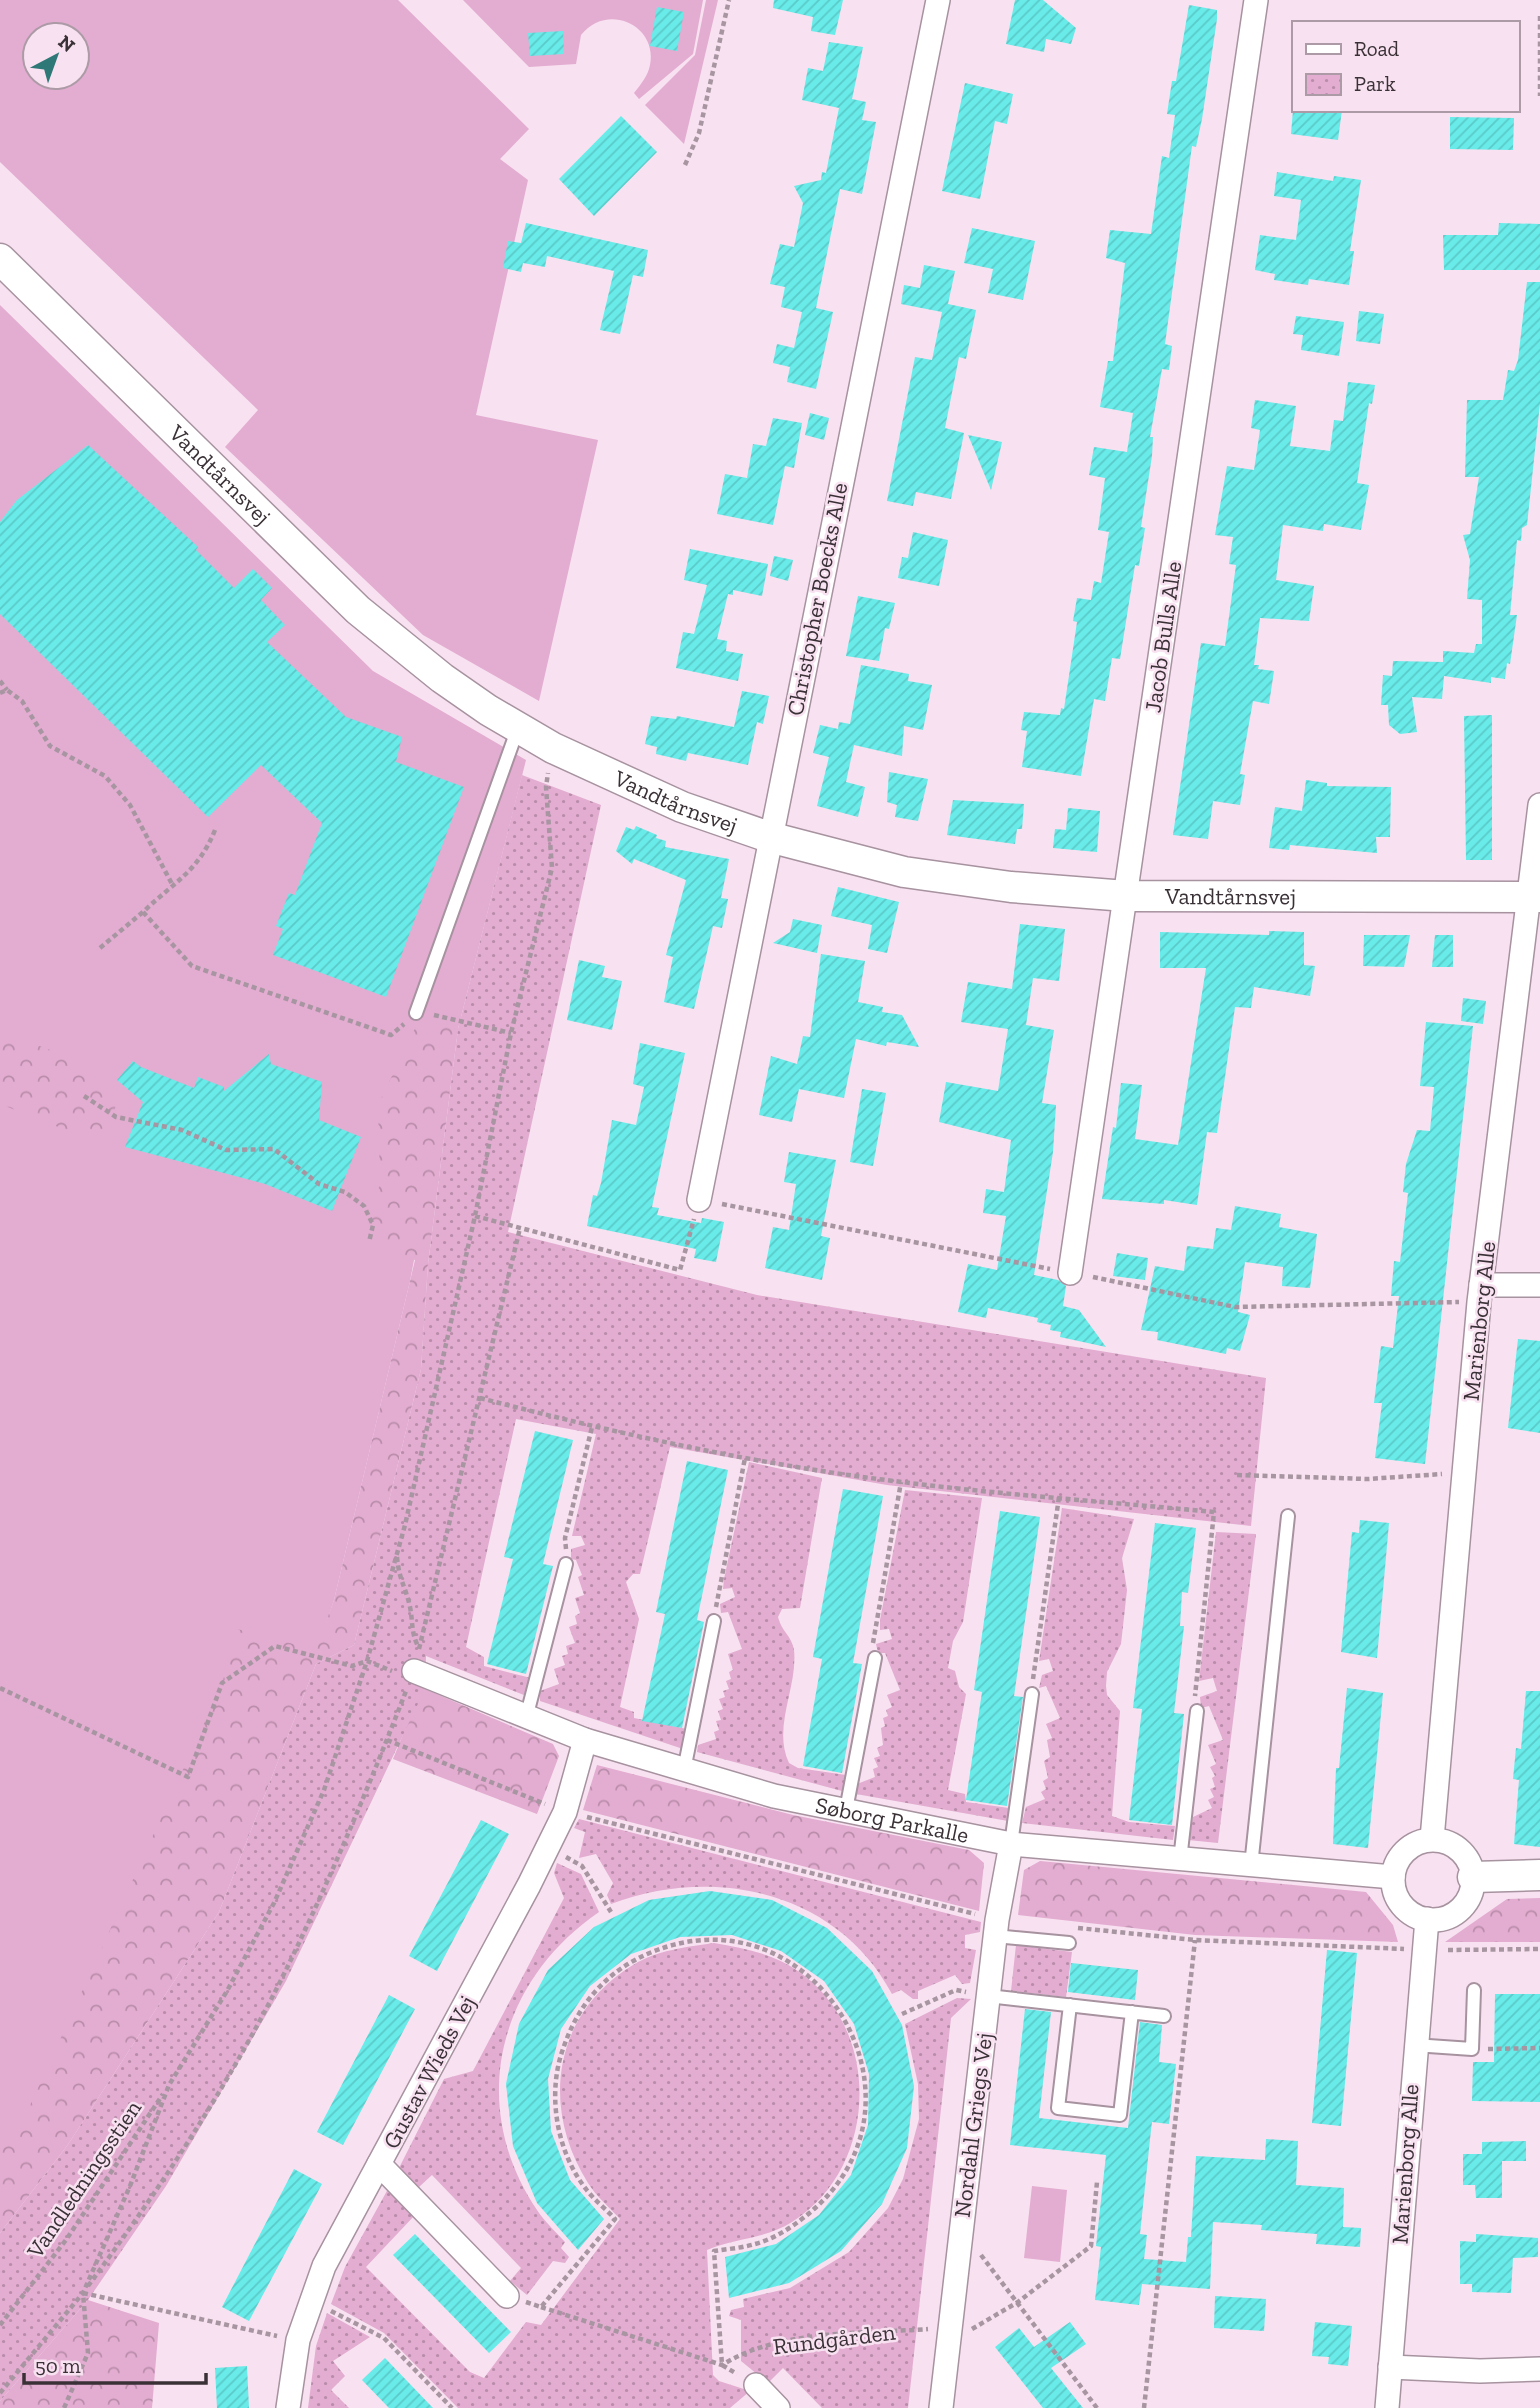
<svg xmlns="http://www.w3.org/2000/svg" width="1540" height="2408" viewBox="0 0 1540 2408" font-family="'Zilla Slab',serif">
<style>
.grass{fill:#e3acd1;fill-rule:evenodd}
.forest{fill:url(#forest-crowns)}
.park{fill:url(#park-dots)}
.building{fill:url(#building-hatch)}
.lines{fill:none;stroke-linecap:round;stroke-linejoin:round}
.service-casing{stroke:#a792a0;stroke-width:16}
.minor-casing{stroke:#a792a0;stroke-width:26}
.tertiary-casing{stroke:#a792a0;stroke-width:33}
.path{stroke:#a796a1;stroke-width:4.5;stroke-dasharray:5 3.5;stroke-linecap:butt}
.service{stroke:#fff;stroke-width:12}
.minor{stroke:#fff;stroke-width:23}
.tertiary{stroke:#fff;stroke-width:30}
.labels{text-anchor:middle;stroke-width:5;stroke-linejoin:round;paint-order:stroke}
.street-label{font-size:23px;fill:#3a3137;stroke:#f8e1f0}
</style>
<defs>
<pattern id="forest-crowns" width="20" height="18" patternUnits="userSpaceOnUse" patternTransform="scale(1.75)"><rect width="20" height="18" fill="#e3acd1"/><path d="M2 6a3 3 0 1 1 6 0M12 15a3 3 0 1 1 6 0" fill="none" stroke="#b98daa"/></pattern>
<pattern id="park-dots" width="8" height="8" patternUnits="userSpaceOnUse" patternTransform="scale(1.75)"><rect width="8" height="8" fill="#e3acd1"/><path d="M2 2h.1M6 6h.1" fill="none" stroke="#b98daa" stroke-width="1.8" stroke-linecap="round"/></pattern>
<pattern id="building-hatch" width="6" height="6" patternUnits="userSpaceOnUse" patternTransform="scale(1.75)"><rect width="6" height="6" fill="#68ebe9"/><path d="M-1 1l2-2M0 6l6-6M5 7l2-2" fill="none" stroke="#5bcac8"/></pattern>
</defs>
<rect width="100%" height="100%" fill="#f8e1f0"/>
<path class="grass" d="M0,0H398L529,129L500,159L528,180L476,415L598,440L539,701L423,635L225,447L258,410L0,162ZM35,35H77V77H35Z
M463,0H703L693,54L639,99L634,93C641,84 648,76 650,65C658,25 607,2 581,35L576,64L529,67Z
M706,0H718L684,144L645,105L695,55Z
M0,305L373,671L526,760L458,1029L410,1281L334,1600L296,1713L0,2213Z
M1032,2186L1067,2190L1060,2262L1024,2258Z"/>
<path class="forest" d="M419,1020L458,1029L428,1264L421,1369L354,1645L316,1664L219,1912L67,2146L0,2233V2151L17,2134L222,1684L237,1629L316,1650L334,1600L415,1260L366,1240L380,1183L378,1105Z
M0,1031L66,1056L120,1092L104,1145L0,1104Z
M425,1689L553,1744L559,1756L537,1814L393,1759L420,1693Z
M597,1765L793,1815L969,1850L984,1863L979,1911L583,1810Z
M1040,1861L1366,1892L1393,1925L1398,1942L1195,1935L1018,1915L1024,1870Z
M1540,1898V1942H1445L1507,1899Z
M88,2300L159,2323L152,2408H0V2401Z"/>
<path class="park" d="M522,775L601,805L508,1232L757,1295L1266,1378L1251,1526L887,1485L670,1447L640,1574H633L626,1582L639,1619L620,1707L634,1712V1718L687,1729L683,1749L540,1701V1691L559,1684L554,1669L565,1665L562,1656L568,1654L566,1646L575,1643L569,1627L577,1624L575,1616L580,1613L575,1598L584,1595L578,1577L582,1575L576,1560L571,1559V1549L585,1545L581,1536H572L596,1434L516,1419L466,1647L484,1657V1666L531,1678L524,1695L426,1656L425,1689L286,1981L166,2186L88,2300L0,2401V2233L67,2146L219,1912L316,1664L354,1645L421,1369L428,1264L458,1029Z
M749,1462L822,1478L800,1608L782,1609L778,1617C781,1631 792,1636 794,1650C798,1687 772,1727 789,1763L798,1768L846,1775L842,1791L697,1752L698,1745L716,1739L714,1732L719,1730L716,1721L721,1720L718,1711L723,1709L719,1699L725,1697L723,1691L729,1689L726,1681L731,1679L729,1672L733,1670L728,1654L742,1649L728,1612L721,1613L720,1604L735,1597L732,1588L723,1589L724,1579Z
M905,1490L982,1498L963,1622L953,1641L948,1668L955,1671L959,1687L966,1694L948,1790L965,1794L966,1802L1009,1808L1008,1821L856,1794L857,1784L875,1777L873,1769L878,1767L874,1758L880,1756L877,1748L883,1745L881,1728L885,1726L883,1718L888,1716L886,1710L892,1707L887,1695L900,1690L885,1653H878L876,1644L892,1639L889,1629L880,1630V1620Z
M1062,1508L1134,1519L1122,1558L1127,1590L1121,1644L1107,1672L1106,1686L1107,1695L1120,1711L1112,1816L1129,1822L1175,1826L1173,1840L1022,1823L1026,1807L1045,1799L1041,1792L1046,1789L1043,1781L1048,1778L1044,1761L1050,1757L1047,1740L1052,1738L1046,1724L1060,1718L1046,1686L1039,1688L1042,1675L1053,1671L1049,1659L1039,1661Z
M1216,1532L1256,1534L1218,1843L1188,1840L1193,1817L1212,1808L1208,1800L1214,1797L1210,1789L1215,1787L1212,1778L1215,1776L1210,1767L1216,1764L1208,1745L1223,1740L1209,1706L1201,1708L1200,1697L1217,1691L1213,1678L1199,1681Z
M579,1819L981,1922L980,1932L965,1935V1948L976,1950L970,1983L962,1984L955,1975L918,1991V1999H913L901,1990L892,1994C837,1891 714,1865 611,1904L607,1895L613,1883L596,1854L579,1858L585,1832L574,1828Z
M557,1863L581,1874L599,1912C497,1982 467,2106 537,2210C545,2222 556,2232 565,2242L561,2248L569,2257L565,2263L553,2261L527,2295L510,2281L521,2268L432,2175L419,2187L399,2168L444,2079L473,2071L564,1898L554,1873Z
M714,1943C742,1948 771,1953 795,1969C883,2026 880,2167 792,2222C765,2239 735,2238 707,2250L713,2375L719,2381L750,2391L730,2408H458L384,2333L331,2304L345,2267L388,2189L415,2215L366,2267L470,2372L484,2378L526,2322L541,2325L620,2219C609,2207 596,2196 588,2183C540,2107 553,2014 633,1965C657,1950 687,1947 714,1943Z
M1016,1945L1072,1952L1066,1997L1011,1991Z
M957,1998L971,1999L951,2018L908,2408H822L783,2368L768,2383L741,2361V2320L729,2316L731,2310L744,2307L743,2299L790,2288L849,2252L888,2208L903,2179L919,2119L918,2084L905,2024Z
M327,2313L370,2337L333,2361L345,2376L331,2390L349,2408H308L316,2346Z"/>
<path class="building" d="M774,0H843L835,35L811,31L813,17L773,8Z
M1015,0H1043L1076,28L1071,44L1046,39L1044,52L1006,44Z
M1189,5L1217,10V19L1202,119L1196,147L1192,146L1165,344L1172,346L1169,370L1162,369L1150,437H1153L1152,456L1141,527L1145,528L1139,566L1135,565L1120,659L1112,658L1105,701L1094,699L1081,776L1022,767L1027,731L1021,730L1024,712L1060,715L1061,708L1064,709L1077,622L1073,621L1077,598L1091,600L1094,581L1101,583L1109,532L1098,530L1105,478L1089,475L1094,447L1127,452L1133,413L1100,407L1108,361H1113L1125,263L1106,258L1110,230L1151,234L1162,156L1169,158L1175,115L1167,114L1172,81H1176Z
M657,7L684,12L677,51L650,46Z
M563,31L564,54L530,56L528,33Z
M829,42L863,47L852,99L866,102L862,120L876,122L862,194L840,189L816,308L833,312L816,389L787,382L790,367L773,363L777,344L794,348L802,312L781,307L785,287L770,284L780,244L794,247L803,203L794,186L821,180L822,172L826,173L839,108L802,100L808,68L823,71Z
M965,83L1013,94L1007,124L995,121L980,199L942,191Z
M1293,110H1342L1338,140L1291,134Z
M621,116L657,152L594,216L559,179Z
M1450,117L1514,118L1513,150L1450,149Z
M1277,172L1333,181L1334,176L1361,180L1350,251H1354L1349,285L1309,279L1308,285L1274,280L1275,274L1255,270L1260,235L1296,240L1301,200L1274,196Z
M526,223L648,250L643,277L633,275L620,334L600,330L614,271L547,256L545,267L523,263L521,272L503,268L508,241L521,243Z
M1499,223L1540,224V270H1444L1443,235H1498Z
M972,228L1035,241L1023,300L988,293L993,269L964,263Z
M924,265L955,271L948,304L976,310L966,359L959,357L945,428L964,433L951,499L916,492L913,506L887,501L915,357L932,360L942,312L901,304L904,285L920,288Z
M1527,282H1540V403L1527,525L1522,528L1521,541L1517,540L1510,615H1517L1510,664L1507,663L1505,679L1491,677V683L1444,676L1442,699L1412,697L1417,732L1400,734L1389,725L1388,705H1381L1383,675L1392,676L1393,661L1443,662V651L1474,653L1476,644H1482V600L1467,599L1470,560L1463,535L1470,534L1479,477H1465L1467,400H1503L1508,370L1514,371L1518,360Z
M1359,311L1384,314L1380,344L1356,341Z
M1296,316L1344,322L1339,356L1301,350L1303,335L1293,334Z
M1348,382L1375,385L1372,404L1369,403L1357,483L1369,485L1361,530L1324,524L1323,531L1283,525L1276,580L1314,586L1309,621L1260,618L1254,665H1259L1258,669L1274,671L1269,704L1253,701L1240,774L1245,775L1240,805L1213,801L1208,839L1173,835L1201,643L1225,646L1236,565L1229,564L1233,537L1215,535L1227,466L1254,470L1260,430L1251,428L1255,400L1296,406L1290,446L1330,451L1334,420L1343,421Z
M810,413L829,418L824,440L805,435Z
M773,418L802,423L794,468L785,466L773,525L717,514L725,474L747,478L753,444L766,446Z
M968,435L1002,442L991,490Z
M88,445L198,547L196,550L234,588L253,569L272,588L261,600L285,625L267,642L346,717L402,737L396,762L464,787L386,997L273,955L283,929L276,926L289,893L295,895L322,823L261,765L208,817L0,614V522L17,500Z
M913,532L948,540L939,586L898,578L902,557L908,558Z
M690,549L768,564L762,596L733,590V595L728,594L717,639L727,641L726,651L743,654L738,681L676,668L683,632L694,634L707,585L684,580Z
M774,556L793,560L788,581L770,576Z
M858,596L895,603L889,629L885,628L879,661L846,656Z
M861,665L909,674L908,681L932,685L923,730L904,726L902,756L854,745L846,782L865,787L858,817L817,806L829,757L813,753L820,725L838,729L839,722L850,724Z
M742,691L769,696L763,724L757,722L748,765L688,753L686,761L656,754L657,747L645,744L651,716L676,719L677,716L734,727Z
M1492,715V860H1466L1464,716Z
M889,772L928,779L918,821L895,817L897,805L887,802Z
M1306,780L1327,783V786L1391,787L1390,837H1376L1377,853L1290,845L1289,850L1269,848L1275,807L1302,811Z
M953,800L1024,804L1022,829H1017L1015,844L947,835Z
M1068,808L1100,811L1097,852L1053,848L1055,829L1066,830Z
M636,826L657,835L656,838L666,841L665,847L729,859L721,898L728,899L722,928L713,926L694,1009L664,1002L673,957L666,955L686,880L634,859L632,864L616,851L626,827L634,830Z
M838,887L899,902L887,953L868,949L872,925L831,916Z
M793,919L822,925L817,953L773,943L790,932Z
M1020,924L1065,929L1059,981L1033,978L1026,1025L1054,1030L1042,1103L1056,1105L1053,1152L1034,1275L1058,1280L1066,1286L1063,1306L1079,1310L1106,1347L1060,1337L1061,1332L1050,1330L1051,1325L1037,1322L1038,1318L988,1308L986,1318L958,1312L968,1264L997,1270L1006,1216L983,1213L986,1189L1004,1192L1011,1140L939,1122L946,1082L998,1091L1008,1029L961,1022L968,982L1012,989Z
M1269,931L1304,932V965L1315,966L1310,996L1254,987L1251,1008L1235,1007L1217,1133L1207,1132L1197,1205L1164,1200V1204L1102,1199L1113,1127L1116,1128L1121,1083L1142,1085L1135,1139L1178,1145L1206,968H1160V932L1269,935Z
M1364,935H1410L1404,967L1363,966Z
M1435,935H1453V967H1432Z
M821,954L865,961L858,1002L883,1007L882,1012L902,1015L919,1047L887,1042L886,1046L856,1039L844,1098L799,1089L792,1122L759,1115L771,1056L797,1064L803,1036L810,1037Z
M579,960L605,966L602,977L622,981L612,1030L567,1020Z
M1463,998L1486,1001L1483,1024L1461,1021Z
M1426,1022L1473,1026L1425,1464L1375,1458L1382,1403H1374L1381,1346L1393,1348L1399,1296H1391L1394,1261L1400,1262L1408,1193L1403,1192L1406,1164L1417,1130L1430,1131L1434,1087L1420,1086Z
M640,1043L685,1053L652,1207L659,1208L657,1215L701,1223L702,1218L724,1222L716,1262L694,1258L696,1249L587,1226L593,1195L597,1196L601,1183L612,1120L636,1125L644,1087L633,1084Z
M269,1054L271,1064L322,1082L319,1120L361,1137L332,1211L265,1184L125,1147L143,1102L117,1080L133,1061L141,1067L194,1088L198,1077L224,1087V1091Z
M862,1089L886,1093L873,1166L850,1162Z
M789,1152L836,1160L821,1236L830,1238L822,1280L765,1268L773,1227L789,1230L796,1184L784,1182Z
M1235,1206L1281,1214L1279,1227L1317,1234L1310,1288L1282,1286L1283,1267L1245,1262L1238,1312L1250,1315L1240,1351L1227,1348L1226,1354L1157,1340L1158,1332L1141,1330L1155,1266L1184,1271L1187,1246L1213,1249L1216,1228L1231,1230Z
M1117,1253L1148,1258L1145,1280L1113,1276Z
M1518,1339L1540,1341V1433L1508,1428Z
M535,1431L573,1440L543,1564L553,1566L526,1674L487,1664L513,1559L504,1557Z
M687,1461L728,1470L697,1620L704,1622L682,1728L642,1721L665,1614L656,1612Z
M843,1489L883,1496L853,1663L862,1664L842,1773L803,1766L822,1659L813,1657Z
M1000,1511L1040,1517L1014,1696L1023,1697L1007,1806L966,1800L982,1692L974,1690Z
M1360,1520L1389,1523L1377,1658L1341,1652L1352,1532L1359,1533Z
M1155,1523L1196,1528L1188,1593L1182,1592L1180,1626H1184L1174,1713L1184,1714L1172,1825L1129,1820L1142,1709L1133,1708Z
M1347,1688L1383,1693L1368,1848L1333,1844L1336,1768H1339Z
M1526,1691H1540V1847L1514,1844L1519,1780L1513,1779L1516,1748L1521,1749Z
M481,1820L509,1834L437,1971L409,1956Z
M710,1891L772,1900L827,1928L872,1971L902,2025L914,2086L907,2148L882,2204L841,2251L789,2283L729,2298L725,2257L776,2244L819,2215L851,2175L868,2125L869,2074L854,2024L824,1981L781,1951L732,1935L680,1937L631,1954L590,1986L561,2029L548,2079L551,2131L570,2180L604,2219L578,2250L537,2203L513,2146L506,2084L519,2024L548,1970L594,1927L649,1900Z
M1327,1950L1357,1953L1341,2126L1312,2123Z
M1071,1963L1138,1970L1135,2000L1068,1992Z
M1495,1994H1540V2102L1472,2101L1473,2062H1494Z
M389,1995L415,2009L343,2145L317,2132Z
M1025,2009L1051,2012L1039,2118L1128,2128L1140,2022L1162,2025L1159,2062L1176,2064L1169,2124L1152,2122L1151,2130L1140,2234L1147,2235L1144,2259L1186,2262L1188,2237H1191L1196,2156L1265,2160L1266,2139L1298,2141L1296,2185L1344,2188L1343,2227L1361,2228L1360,2247L1316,2244L1317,2234L1261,2230L1262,2225L1213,2222L1210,2289L1142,2284L1139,2305L1095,2300L1101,2247L1096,2246L1106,2155L1010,2145Z
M1526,2141V2161H1502V2198H1476L1475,2185H1463V2154H1482V2142Z
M294,2169L322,2184L249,2321L222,2307Z
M415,2234L511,2332L489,2353L393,2255Z
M1476,2234L1538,2238V2257L1513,2258L1511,2293L1472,2292V2284H1460V2241L1476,2242Z
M1215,2296L1266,2299L1264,2331L1214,2328Z
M1070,2322L1086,2344L1051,2368L1083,2408H1043L995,2347L1019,2328L1034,2347Z
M1315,2322L1352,2326L1348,2366L1328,2364L1329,2357L1312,2356Z
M385,2358L433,2408H389L362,2380Z
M247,2366L249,2408H217L215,2368Z"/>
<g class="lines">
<g class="service-casing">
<path id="service" d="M416,1013L518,728
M526,1718L566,1564
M684,1770L714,1621
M846,1810L875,1658
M1011,1844L1032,1694
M1180,1860L1197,1711
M1251,1866L1288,1516
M995,1936L1069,1943
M988,1996L1164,2016
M1070,2005L1058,2108L1120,2115L1132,2012
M1414,2045L1472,2049L1474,1990"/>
</g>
<g class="minor-casing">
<g id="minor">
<path d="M699,1200L938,0"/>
<path d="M1070,1273L1256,0"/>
<path d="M1481,1285H1540"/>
<path id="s1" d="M414,1671L585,1740L774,1796L1011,1844L1393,1877"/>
<path d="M1432,1839L1479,1302L1540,805"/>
<circle cx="1433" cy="1880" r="40"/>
<path d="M379,2164L507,2296"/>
<path d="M1390,2367L1480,2371L1540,2369"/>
<path d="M756,2385L778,2408"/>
<path d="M288,2408L298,2340L324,2266L529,1885L565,1812L585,1740"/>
<path d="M941,2408L997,1920L1011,1844"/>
<path d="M1387,2408L1427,1919"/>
</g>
</g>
<g class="tertiary-casing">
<g id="tertiary">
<path id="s2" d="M0,259L358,610L442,678L488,710L553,748L682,807L769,837L904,872L1011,887L1126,896L1540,897"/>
<path d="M1473,1877L1540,1875"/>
</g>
</g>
<path class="path" d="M1540,16V96
M685,165L699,133L729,0
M0,681L7,690
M0,693L7,690L22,701L50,746L105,776L130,805L172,884
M215,830C198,872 174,882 143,912L192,966L391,1035L404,1024
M100,948L143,912
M434,1015L511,1033
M84,1096L116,1117L182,1130L226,1150L274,1149L319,1184L345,1192L364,1206L373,1225L369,1242
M722,1204L1050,1269
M475,1216L680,1270L694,1219
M1093,1277L1235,1307L1459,1302
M480,1398C619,1434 759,1465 902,1482C1005,1495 1110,1502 1214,1512L1195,1696
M1237,1475L1368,1479L1442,1474
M566,1549L565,1538L592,1427
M397,1557C399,1580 406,1588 410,1607C413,1622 411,1633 418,1646
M716,1607L745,1458
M873,1643L901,1482
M419,1649L520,1228
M1033,1679L1059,1497
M0,1688L188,1777L222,1683L275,1646L352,1666L367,1661L392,1671
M387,1740L545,1804
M587,1817L975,1914
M566,1857L582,1866L611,1912
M1078,1928L1195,1940L1404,1949
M1448,1950L1540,1949
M902,2014L956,1990L966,1992
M1488,2049L1540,2048
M981,2255L1097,2408
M88,2286C159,2190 226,2089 280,1982C327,1887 368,1789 406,1691
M83,2293L277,2336
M526,2302L541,2307L615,2219C606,2209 594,2200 586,2189C556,2151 547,2093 563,2049C578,2004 607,1970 652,1952C811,1887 942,2096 814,2209C797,2224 777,2238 755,2244C742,2248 727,2249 714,2251L722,2365L737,2374
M541,2307L722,2365C779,2329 862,2334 928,2329
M331,2311L384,2338L452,2408
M0,2325L66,2240L163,2094
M972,2329L1018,2302L1091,2246L1097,2182
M0,2393L83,2293L130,2186L169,2085L227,1991L274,1903L324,1790L367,1661L405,1525L475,1216L511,1033L552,868L546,787L548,773
M64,2408L88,2353L83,2293
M1144,2408L1195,1940"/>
<use href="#service" class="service"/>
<use href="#minor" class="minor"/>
<use href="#tertiary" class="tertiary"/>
</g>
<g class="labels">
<g class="street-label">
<text dy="8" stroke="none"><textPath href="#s2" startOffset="308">Vandtårnsvej</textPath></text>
<text transform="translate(817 599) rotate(-79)" y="8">Christopher Boecks Alle</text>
<text transform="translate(1163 637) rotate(-82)" y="8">Jacob Bulls Alle</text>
<text dy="8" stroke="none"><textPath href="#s2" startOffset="875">Vandtårnsvej</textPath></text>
<text dy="8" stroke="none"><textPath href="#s2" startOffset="1442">Vandtårnsvej</textPath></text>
<text transform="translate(1479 1321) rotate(-84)" y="8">Marienborg Alle</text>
<text dy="8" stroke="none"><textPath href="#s1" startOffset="502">Søborg Parkalle</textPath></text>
<text transform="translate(429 2072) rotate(-62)" y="8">Gustav Wieds Vej</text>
<text transform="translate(973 2125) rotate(-83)" y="8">Nordahl Griegs Vej</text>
<text transform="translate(1405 2164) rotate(-86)" y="8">Marienborg Alle</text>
<text transform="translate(84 2179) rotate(-56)" y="8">Vandledningsstien</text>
<text transform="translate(834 2339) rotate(-7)" y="8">Rundgården</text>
</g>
</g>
<rect x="1292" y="21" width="228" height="91" fill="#f8e1f0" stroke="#ac9ba6" stroke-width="2"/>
<rect x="1306" y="44" width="35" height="10" fill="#ffffff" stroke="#ac9ba6" stroke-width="2"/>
<text x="1354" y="56" font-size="21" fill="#3a3137">Road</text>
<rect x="1306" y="74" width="35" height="21" fill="url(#park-dots)" stroke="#ac9ba6" stroke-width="2"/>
<text x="1354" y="91" font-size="21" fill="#3a3137">Park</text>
<g transform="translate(56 56) rotate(41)"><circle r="33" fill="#f8e1f0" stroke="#ac9ba6" stroke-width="2"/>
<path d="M0-5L12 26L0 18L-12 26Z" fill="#2e7877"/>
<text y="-10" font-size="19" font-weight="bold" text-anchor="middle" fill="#3a3137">N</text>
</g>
<path d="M24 2373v10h182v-10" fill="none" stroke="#3a3137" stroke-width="3.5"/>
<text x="35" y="2373" font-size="21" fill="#3a3137" stroke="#f8e1f0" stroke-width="5" paint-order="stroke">50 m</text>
</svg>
